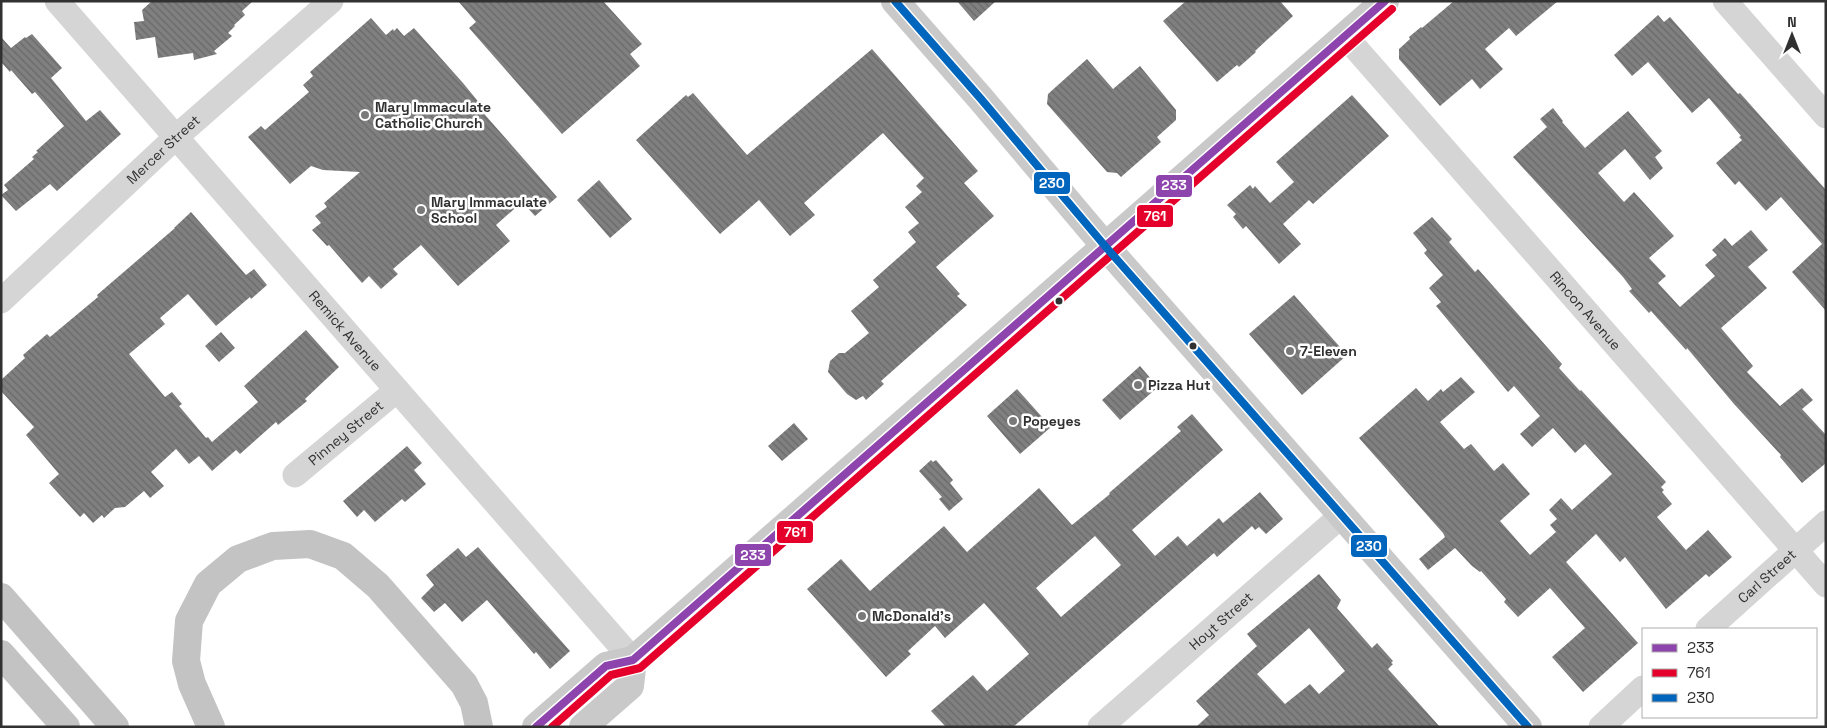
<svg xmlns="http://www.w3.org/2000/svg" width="1827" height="728" viewBox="0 0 1827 728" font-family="'Space Grotesk',sans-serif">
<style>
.building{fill:url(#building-back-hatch);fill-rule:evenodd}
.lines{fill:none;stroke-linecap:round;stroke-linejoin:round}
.minor{stroke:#d5d5d5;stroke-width:25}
.primary{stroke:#c9c9c9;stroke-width:28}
.motorway{stroke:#c3c3c3;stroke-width:28}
.bus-1-casing{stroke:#fff;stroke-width:11}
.bus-2-casing{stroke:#fff;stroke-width:11}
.bus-3-casing{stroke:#fff;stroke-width:11}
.bus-1{stroke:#8e44ad;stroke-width:8}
.bus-2{stroke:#e4002b;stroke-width:8}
.bus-3{stroke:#0065bd;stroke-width:8}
.poi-dot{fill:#797979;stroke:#fff;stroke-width:2}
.bus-dot{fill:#313131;stroke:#fff;stroke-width:2}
.labels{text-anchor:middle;stroke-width:5;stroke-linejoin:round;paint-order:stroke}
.poi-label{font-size:14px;font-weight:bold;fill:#313131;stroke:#fff;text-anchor:start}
.street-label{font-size:14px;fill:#313131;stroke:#fff}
.line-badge{stroke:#fff;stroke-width:2}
.badge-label{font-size:14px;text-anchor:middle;font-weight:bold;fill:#fff}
</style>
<defs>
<pattern id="building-back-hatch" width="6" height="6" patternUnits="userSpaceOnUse" patternTransform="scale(1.25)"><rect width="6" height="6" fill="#808080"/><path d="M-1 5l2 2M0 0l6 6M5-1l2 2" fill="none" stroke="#696969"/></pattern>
</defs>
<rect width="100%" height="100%" fill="#fff"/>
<path class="building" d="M152,1H253L242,11L245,15L234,25L235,26L228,33L232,36L214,51L217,54L194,60L193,53L158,58L155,37L136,40L134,22L144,21L142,10Z
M458,1H603L642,44L630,54L640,66L562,134L469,28L476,22Z
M957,1H996L974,21Z
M1186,1H1280L1293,16L1255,51L1256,52L1239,67L1237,65L1217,82L1163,21Z
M1454,1H1558L1516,36L1509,28L1485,49L1503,69L1480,89L1472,79L1440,106L1399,59V49L1410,39L1409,37L1421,27L1422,28Z
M1658,15L1664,22L1670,17L1738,94L1740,93L1826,190V311L1792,272L1822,244L1781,197L1766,211L1739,181L1735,185L1716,163L1742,140L1739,137L1741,136L1709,98L1692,113L1648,62L1632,76L1614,55Z
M371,18L386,35L393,29L394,31L397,28L404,36L414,28L463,83L481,105L479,108L557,197L535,216L522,202L496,225L510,241L458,286L421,245L393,269L398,274L381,289L369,276L362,283L329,245L327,246L312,230L321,223L315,216L327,207L324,203L360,172L323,170L311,166L290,184L248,137L261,126L265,130L309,92L303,85L313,76L310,72Z
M32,34L62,68L51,78L86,121L100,110L121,134L57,191L50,184L16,211L1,195L8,190L4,185L34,159L32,157L38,152L36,151L64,126L35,92L32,94L11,70L10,72L1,62V37L11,48L25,37L26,38Z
M872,49L978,171L964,183L994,216L936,267L960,294L957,296L967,305L881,381L884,384L866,400L863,396L856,400L847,394L828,372L830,361L839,353H845L869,333L851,311L879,287L873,280L916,242L908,232L919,223L905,207L922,192L916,186L924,178L883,133L804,203L815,215L790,236L759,200L720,234L636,140L686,95L688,97L693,93L747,155Z
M1087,59L1113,89L1140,66L1176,110V120L1157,137L1161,142L1121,177L1117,173L1107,172L1047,104L1048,94Z
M1352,95L1389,136L1313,204L1309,200L1283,224L1301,244L1279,264L1246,226L1243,229L1233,217L1236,214L1227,205L1250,185L1253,189L1255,186L1270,203L1294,182L1276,162Z
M1553,108L1563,121L1562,122L1585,148L1628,111L1662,151L1655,157L1663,168L1650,180L1625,149L1598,173L1624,202L1634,192L1674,236L1649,258L1666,276L1658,283L1680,307L1715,276L1705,265L1717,255L1712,250L1725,238L1732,246L1751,230L1768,250L1748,267L1767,288L1721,328L1753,366L1747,372L1780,406L1802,388L1813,400L1802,409L1826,435V463L1802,483L1780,457L1781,455L1734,404L1687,348L1686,350L1651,311L1649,313L1629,291L1632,289L1623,277L1513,157L1547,127L1540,119Z
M599,180L632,219L610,238L577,200Z
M191,212L246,275L254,269L267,285L251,299L250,297L216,326L188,294L160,318L165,324L129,354L165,397L172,392L182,404L179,406L206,438L208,437L212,442L258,402L244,386L306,330L339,367L305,399L307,401L278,425L276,422L240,454L236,450L212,471L199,456L189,464L176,449L151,472L164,486L150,498L144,491L125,507L115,508L104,518L102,515L93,523L84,513L80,517L49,483L59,474L26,435L34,427L1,391V380L25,358L23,355L47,334L50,337L98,297L97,295L175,228H174Z
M1432,217L1452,239L1449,242L1475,272L1478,269L1562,364L1559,368L1580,391L1581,390L1666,482L1661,487L1664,490L1662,492L1672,504L1657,517L1686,550L1708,530L1732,557L1709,577L1706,574L1666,609L1625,557L1620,562L1596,534L1566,562L1638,643L1583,692L1552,657L1585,628L1550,588L1518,617L1504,602L1506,599L1481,571L1480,572L1472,566L1455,548L1428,570L1419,559L1445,537L1443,533L1359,438L1416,388L1428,401L1441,389L1443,392L1461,377L1475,392L1440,422L1464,449L1471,444L1494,471L1503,463L1530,494L1500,521L1530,555L1556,532L1550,525L1557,519L1549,510L1561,498L1572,510L1612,474L1585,444L1575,453L1553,428L1532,447L1520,434L1540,416L1514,386L1508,392L1436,306L1441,302L1429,288L1443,275L1424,253L1427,250L1413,233Z
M1294,295L1347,355L1302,395L1249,334Z
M221,332L235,348L219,362L205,346Z
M1140,366L1158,387L1120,420L1102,400Z
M1017,389L1051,427L1020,454L987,416Z
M1192,414L1223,450L1132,530L1155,556L1178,536L1187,546L1219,518L1223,523L1260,492L1283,519L1266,534L1259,527L1255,530L1252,526L1217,557L1214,553L1013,727H946L931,711L973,675L987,691L1029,654L984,603L945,638L935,626L908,651L911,654L886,677L807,589L841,559L870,591L944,526L967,552L1039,488L1072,525L1110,494L1109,493L1181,431L1177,427ZM1095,536L1121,565L1061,617L1036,588Z
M794,423L808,439L782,461L768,446Z
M407,446L422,463L414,470L426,484L405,502L402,499L375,522L364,510L357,517L343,501Z
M931,460L933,462L936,460L953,480L950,483L963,499L949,511L939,499L942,497L919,471Z
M478,547L570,651L550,669L536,652L534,654L487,600L462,622L445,603L434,612L421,598L434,585L426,575L458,548L466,557Z
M1319,574L1341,600L1337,608L1372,648L1377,643L1393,661L1391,663L1393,664L1388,669L1440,727H1196L1209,715L1196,701L1257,646L1247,634ZM1309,628L1345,671L1319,694L1310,684L1285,704L1257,674Z"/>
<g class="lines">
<g class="minor">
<path id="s1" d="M57,1L633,660"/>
<path d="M1725,1L1826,116"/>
<path id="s2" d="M1345,36L1826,585"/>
<path id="s3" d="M1,301L176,137L331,1"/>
<path id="s4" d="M295,475L397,390"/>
<path id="s5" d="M1708,629L1826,523"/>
<path id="s6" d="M1100,727L1342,515"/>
<path d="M1601,727L1643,688"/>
</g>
<path class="primary" d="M895,1L981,99L1105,246L1528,727
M536,727L606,666L633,660L1385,1
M583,727L630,686L633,660"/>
<path class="motorway" d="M1,597L115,727
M1,654L66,727
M211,727L192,684L186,661L189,621L208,584L238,559L273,546L310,544L343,556L378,586L464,684L474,703L479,727"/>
<g class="bus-1-casing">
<path id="bus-1" d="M536,727L606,666L633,660L1385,1"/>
</g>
<g class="bus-2-casing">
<path id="bus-2" d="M552,727L611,675L640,668L1392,9"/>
</g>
<g class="bus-3-casing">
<path id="bus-3" d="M895,1L981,99L1105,246L1528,727"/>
</g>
<use href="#bus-1" class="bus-1"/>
<use href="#bus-2" class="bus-2"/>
<use href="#bus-3" class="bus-3"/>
</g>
<g class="poi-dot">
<circle cx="365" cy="115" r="5"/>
<circle cx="421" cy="210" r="5"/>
<circle cx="1290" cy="351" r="5"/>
<circle cx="1138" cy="385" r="5"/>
<circle cx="1013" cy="421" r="5"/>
<circle cx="862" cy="616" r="5"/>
</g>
<g class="bus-dot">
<circle cx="1059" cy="301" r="4.5"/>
<circle cx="1193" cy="346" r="4.5"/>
</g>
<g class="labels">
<g class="poi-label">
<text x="375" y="112">Mary Immaculate<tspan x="375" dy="16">Catholic Church</tspan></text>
<text x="431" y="207">Mary Immaculate<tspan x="431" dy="16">School</tspan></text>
<text x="1300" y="356">7-Eleven</text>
<text x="1148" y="390">Pizza Hut</text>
<text x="1023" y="426">Popeyes</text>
<text x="872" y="621">McDonald's</text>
</g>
<g class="street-label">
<text dy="5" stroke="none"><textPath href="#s3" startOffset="222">Mercer Street</textPath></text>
<text dy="5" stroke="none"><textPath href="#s2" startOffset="365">Rincon Avenue</textPath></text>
<text dy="5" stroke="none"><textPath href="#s1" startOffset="438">Remick Avenue</textPath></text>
<text dy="5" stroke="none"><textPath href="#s4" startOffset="66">Pinney Street</textPath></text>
<text dy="5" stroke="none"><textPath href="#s5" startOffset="79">Carl Street</textPath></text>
<text dy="5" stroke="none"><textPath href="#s6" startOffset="161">Hoyt Street</textPath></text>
</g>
</g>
<g class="line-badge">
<rect x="1033" y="171" width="38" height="24" rx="5" fill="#0065bd"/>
<rect x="1155" y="174" width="38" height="24" rx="5" fill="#8e44ad"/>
<rect x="1136" y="204" width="38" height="24" rx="5" fill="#e4002b"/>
<rect x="776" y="520" width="38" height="24" rx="5" fill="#e4002b"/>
<rect x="1350" y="534" width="38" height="24" rx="5" fill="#0065bd"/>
<rect x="734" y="543" width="38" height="24" rx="5" fill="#8e44ad"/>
</g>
<g class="badge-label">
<text x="1052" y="188">230</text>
<text x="1174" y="190">233</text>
<text x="1155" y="221">761</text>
<text x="795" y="537">761</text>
<text x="1369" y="551">230</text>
<text x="753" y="560">233</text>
</g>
<rect width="1827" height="728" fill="none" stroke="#313131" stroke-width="5"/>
<rect x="1642" y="628" width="175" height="90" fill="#ffffff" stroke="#adadad"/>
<rect x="1652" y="644" width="25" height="8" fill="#8e44ad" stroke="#adadad"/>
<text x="1687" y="653" font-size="15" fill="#313131">233</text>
<rect x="1652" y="669" width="25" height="8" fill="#e4002b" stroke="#adadad"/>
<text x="1687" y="678" font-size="15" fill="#313131">761</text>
<rect x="1652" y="694" width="25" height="8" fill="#0065bd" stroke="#adadad"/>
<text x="1687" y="703" font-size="15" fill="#313131">230</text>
<g transform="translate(1792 35)" stroke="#ffffff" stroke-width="4" paint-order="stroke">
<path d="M0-4L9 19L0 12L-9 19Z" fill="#313131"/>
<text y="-8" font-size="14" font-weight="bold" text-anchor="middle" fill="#313131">N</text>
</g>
</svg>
